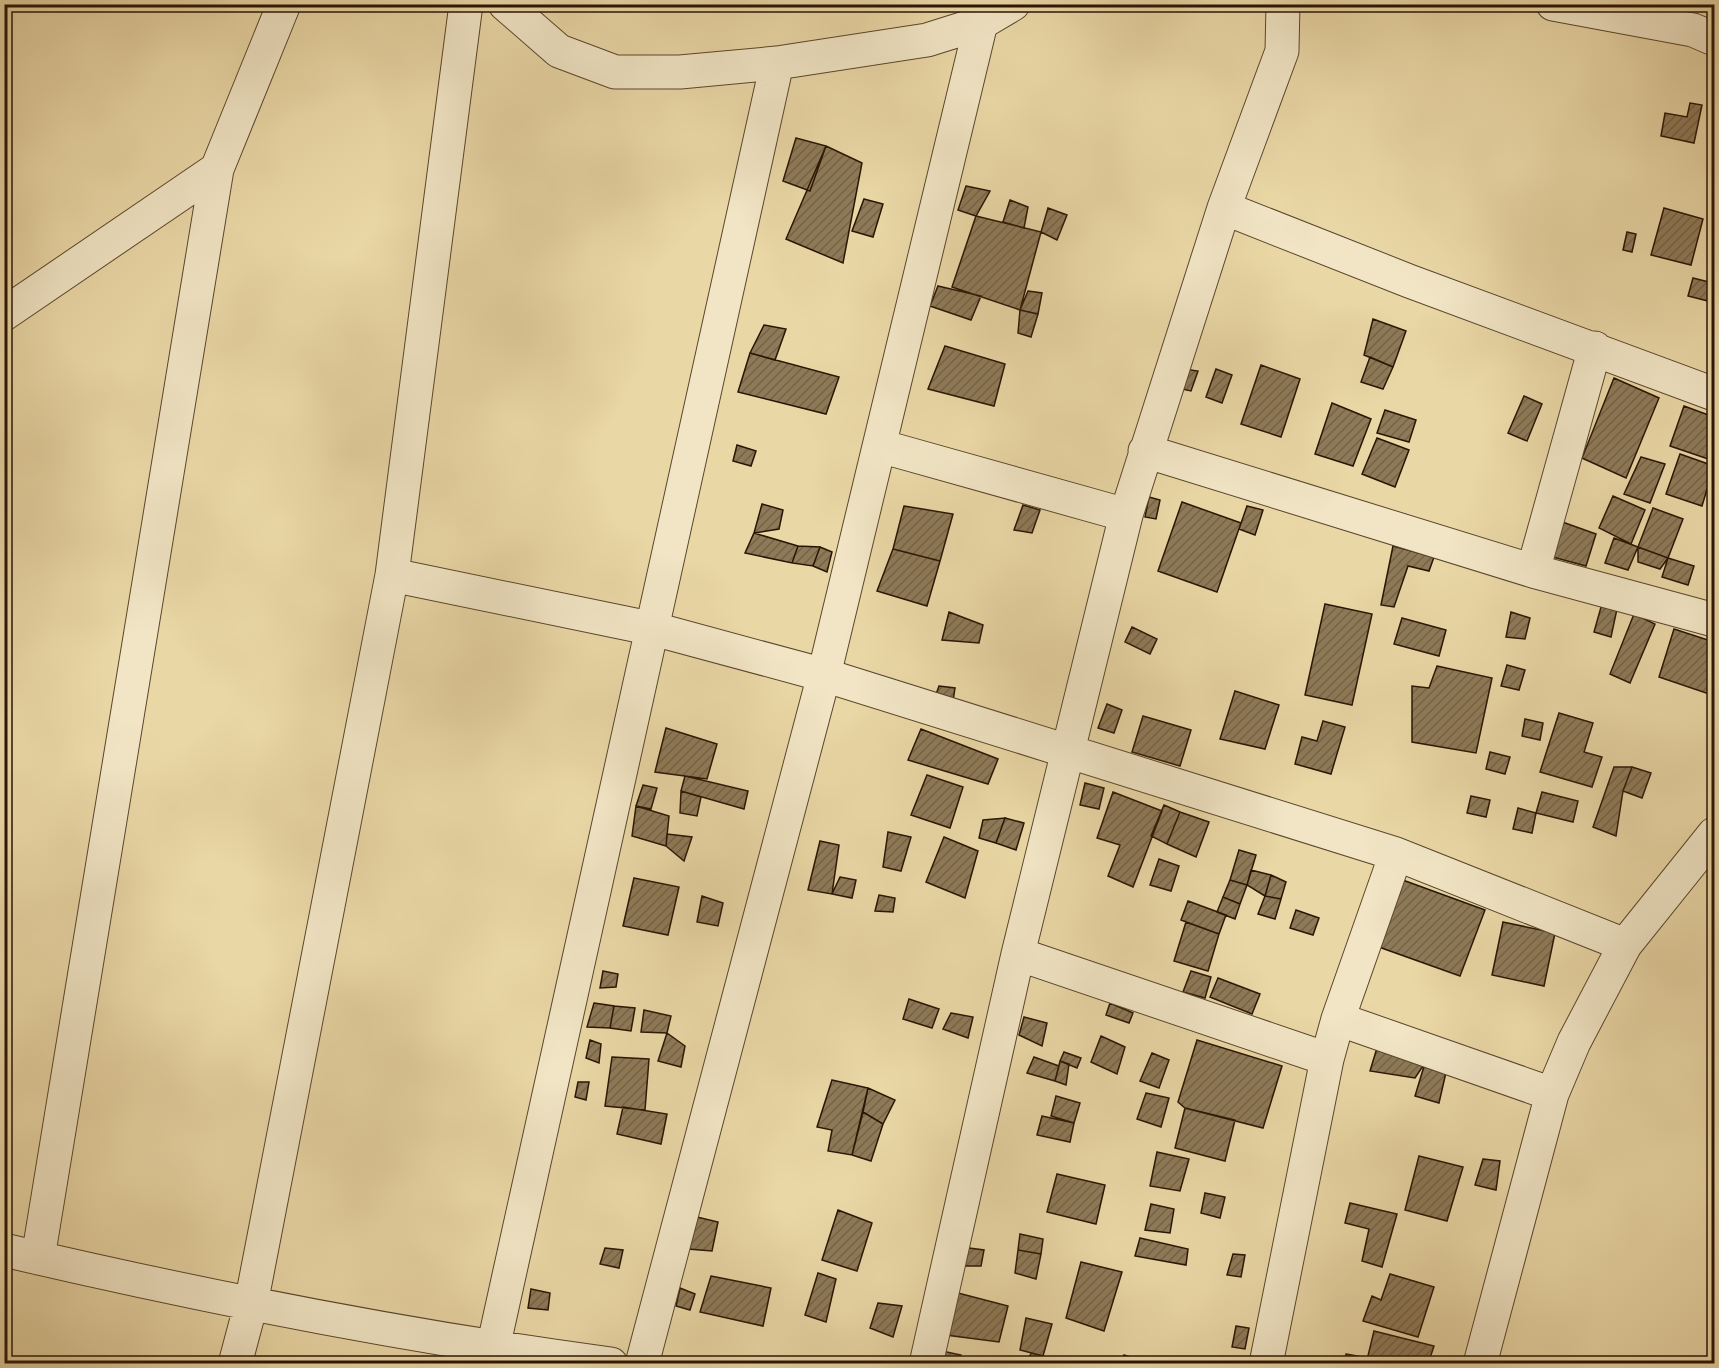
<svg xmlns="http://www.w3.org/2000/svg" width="1719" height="1368" viewBox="0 0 1719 1368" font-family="Cardo,serif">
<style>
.building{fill:url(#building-hatch);stroke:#2a1504;stroke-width:1.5}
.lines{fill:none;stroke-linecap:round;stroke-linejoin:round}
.minor-casing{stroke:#5a462c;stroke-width:35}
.minor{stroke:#f1e5c5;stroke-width:33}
</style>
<defs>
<pattern id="building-hatch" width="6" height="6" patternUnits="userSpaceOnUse" patternTransform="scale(1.5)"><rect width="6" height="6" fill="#8e7a58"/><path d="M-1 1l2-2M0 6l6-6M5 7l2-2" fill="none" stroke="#746347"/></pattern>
</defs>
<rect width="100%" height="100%" fill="#ead7a6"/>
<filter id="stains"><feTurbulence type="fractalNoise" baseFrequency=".00333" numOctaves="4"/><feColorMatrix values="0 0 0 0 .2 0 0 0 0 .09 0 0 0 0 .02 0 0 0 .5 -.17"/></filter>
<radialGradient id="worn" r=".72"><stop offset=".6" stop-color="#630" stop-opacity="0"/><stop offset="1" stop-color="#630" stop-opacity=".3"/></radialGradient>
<path class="building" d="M1690,103L1702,105L1694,143L1661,136L1665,113L1687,117Z
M796,138L826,146L810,191L783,181Z
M826,146L862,163L843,263L786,239Z
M966,186L990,191L976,216L958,210Z
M864,199L883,204L873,237L852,231Z
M1010,200L1028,207L1024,228L1003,222Z
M1048,208L1067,215L1057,240L1041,232Z
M1664,208L1703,219L1691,265L1651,255Z
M976,216L1041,232L1020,310L952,287Z
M1627,232L1636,234L1632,252L1623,250Z
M1693,278L1713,283L1708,301L1688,296Z
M938,286L981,296L971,320L930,306Z
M1028,291L1042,293L1038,314L1020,310Z
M1020,310L1038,314L1031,337L1018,333Z
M1373,319L1406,331L1393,367L1364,355Z
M764,325L786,329L775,360L750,353Z
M945,346L1005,364L994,406L928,389Z
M750,353L839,377L826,414L738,392Z
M1370,357L1393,367L1383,389L1361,382Z
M1261,365L1300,379L1281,437L1241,424Z
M1184,369L1198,371L1191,391L1177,388Z
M1216,369L1232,375L1222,403L1206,397Z
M1614,378L1659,398L1626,478L1582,458Z
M1524,396L1542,404L1527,441L1508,433Z
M1332,403L1371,419L1353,466L1315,454Z
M1684,406L1714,417V461L1670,446Z
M1385,410L1416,420L1409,442L1377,433Z
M1377,438L1409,450L1395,487L1362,474Z
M737,445L756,451L751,466L733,461Z
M1680,454L1714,466L1702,506L1666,494Z
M1641,457L1665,464L1650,503L1624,494Z
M1613,496L1645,510L1631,544L1599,528Z
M1149,497L1160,500L1156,519L1145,517Z
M1182,502L1241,523L1217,592L1158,571Z
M762,504L783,510L779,529L754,533Z
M1023,505L1040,510L1032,533L1014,530Z
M904,506L953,514L940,561L893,549Z
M1247,506L1263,510L1255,535L1239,529Z
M1653,508L1683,519L1668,558L1638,547Z
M1554,519L1596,534L1586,566L1538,553Z
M754,533L798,546L792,563L745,553Z
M1614,538L1638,547L1628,570L1605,563Z
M798,546L820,547L813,566L792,563Z
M1393,546L1434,557L1429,571L1408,566L1394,607L1381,605Z
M820,547L832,552L827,572L813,566Z
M1638,547L1668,558L1660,569L1638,562Z
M893,549L940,561L927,606L877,591Z
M1668,558L1694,566L1688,585L1662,577Z
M1325,604L1372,614L1352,705L1305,695Z
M1601,607L1617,609L1611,637L1594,632Z
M949,612L983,625L979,643L942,640Z
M1511,612L1530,618L1525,639L1506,637Z
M1634,614L1655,624L1630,683L1610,674Z
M1402,618L1446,630L1439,656L1394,644Z
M1132,627L1157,639L1150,654L1125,642Z
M1674,629L1714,642L1712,695L1659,677Z
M1507,665L1525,670L1519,690L1501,686Z
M1437,666L1492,678L1476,753L1412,742V686L1429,688Z
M939,686L955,688L953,701L935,697Z
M1235,691L1279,705L1265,749L1220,739Z
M1107,704L1122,710L1114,733L1098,728Z
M1559,713L1593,723L1584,752L1602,757L1592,787L1540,772Z
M1143,716L1191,730L1180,766L1132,752Z
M1525,719L1543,723L1540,740L1522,736Z
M1323,721L1345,727L1331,774L1295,764L1302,737L1317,741Z
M666,728L717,744L707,779L655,772Z
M921,729L998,759L988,784L908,760Z
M1490,752L1510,757L1505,774L1486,769Z
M1614,767H1632L1623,791L1616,836L1593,827Z
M1632,767L1651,773L1642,798L1623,791Z
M927,775L963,787L950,828L911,815Z
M685,776L748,791L744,809L681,791Z
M1085,783L1104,788L1099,809L1080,805Z
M643,785L657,788L651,809L636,806Z
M681,791L701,797L697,816L680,813Z
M1113,792L1162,811L1133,887L1108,876L1120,845L1097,838Z
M1542,792L1578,801L1573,822L1536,813Z
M1471,796L1490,800L1486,817L1467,813Z
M1164,805L1180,812L1167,844L1151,836Z
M636,806L669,816L666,846L632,836Z
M1518,808L1536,813L1532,833L1513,829Z
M1180,812L1209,822L1196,857L1167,844Z
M1005,818L1024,823L1016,850L996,843Z
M1005,818L996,843L979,838L983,820Z
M888,832L911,837L901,871L883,867Z
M667,834L692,837L684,861L666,846Z
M944,837L978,851L965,898L926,882Z
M820,841L839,845L832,894L808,890Z
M1239,850L1256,855L1247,885L1230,880Z
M1159,859L1179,866L1171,891L1150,885Z
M1251,870L1271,875L1265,896L1247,885Z
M1271,875L1286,882L1281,899L1265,896Z
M840,877L856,880L852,898L832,894Z
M634,878L679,887L668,935L623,926Z
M1400,879L1485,910L1460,976L1376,946Z
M1230,880L1247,885L1240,904L1223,897Z
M879,895L895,898L893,912L875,911Z
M702,896L723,903L718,926L697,922Z
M1265,896L1281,899L1275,919L1258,914Z
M1223,897L1240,904L1235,919L1217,912Z
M1188,901L1226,915L1219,934L1181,920Z
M1296,910L1319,918L1313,935L1290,928Z
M1186,922L1219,934L1208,971L1174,961Z
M1503,922L1555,933L1544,986L1492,975Z
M603,971L618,974L616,987L600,988Z
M1191,971L1211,977L1205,998L1183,992Z
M1218,978L1260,994L1252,1014L1210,997Z
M909,999L939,1009L932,1028L903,1019Z
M594,1003L614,1006L610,1028L587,1027Z
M1110,1003L1133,1013L1129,1023L1106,1015Z
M614,1006L635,1008L631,1031L610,1028Z
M644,1010L671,1016L667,1033L641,1032Z
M951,1013L973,1017L968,1038L943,1029Z
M1024,1017L1047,1023L1042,1046L1019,1035Z
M667,1033L685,1046L681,1067L658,1061Z
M1101,1036L1125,1047L1117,1074L1091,1062Z
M590,1040L601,1044L599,1063L586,1058Z
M1197,1040L1282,1066L1263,1128L1185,1108L1178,1102Z
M1377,1048L1425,1063L1415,1078L1370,1071Z
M1064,1052L1081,1058L1077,1068L1060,1061Z
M1152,1053L1169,1060L1159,1088L1140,1081Z
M612,1057L649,1059L645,1110L605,1106Z
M1034,1057L1059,1066L1055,1081L1027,1073Z
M1060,1061L1069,1064L1066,1085L1055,1081Z
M1425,1063L1447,1068L1439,1103L1415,1096Z
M832,1080L868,1088L852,1155L828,1151L832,1130L817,1127Z
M578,1082H589L586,1100L575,1097Z
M868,1088L895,1100L883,1124L863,1112Z
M1146,1093L1169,1098L1161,1127L1137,1119Z
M1056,1096L1080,1103L1074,1123L1051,1116Z
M623,1107L667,1114L661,1144L617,1134Z
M1185,1108L1235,1120L1225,1161L1175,1148Z
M863,1112L883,1124L871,1161L852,1155Z
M1042,1116L1074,1123L1070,1142L1037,1135Z
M1157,1152L1189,1159L1180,1191L1150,1186Z
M1419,1156L1463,1167L1447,1221L1405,1210Z
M1483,1159L1500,1161L1496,1190L1475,1185Z
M1057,1174L1105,1185L1096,1224L1047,1212Z
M1205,1193L1225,1197L1220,1218L1201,1213Z
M1350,1203L1397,1214L1382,1267L1362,1261L1369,1229L1345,1223Z
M1151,1204L1174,1209L1170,1233L1145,1230Z
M838,1210L872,1223L857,1271L822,1260Z
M697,1217L718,1222L712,1251L688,1249Z
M1020,1234L1043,1239L1041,1254L1018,1250Z
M1140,1238L1188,1249L1186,1265L1135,1256Z
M605,1248L623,1250L619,1268L600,1264Z
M969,1248L984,1250L981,1266H962Z
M1018,1250L1041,1254L1036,1279L1015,1273Z
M1233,1254L1245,1255L1241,1277L1227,1275Z
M1081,1262L1122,1272L1104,1331L1066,1318Z
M818,1273L836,1279L826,1322L805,1315Z
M1390,1274L1434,1287L1418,1337L1363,1321L1372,1296L1381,1300Z
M711,1276L771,1288L763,1326L700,1312Z
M680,1288L695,1294L690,1310L676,1306Z
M531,1289L550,1293L548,1310L528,1308Z
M958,1293L1008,1306L999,1342L946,1335Z
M878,1303L902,1306L893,1337L870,1328Z
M1026,1318L1052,1324L1043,1356L1020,1350Z
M1236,1326L1249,1328L1245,1349L1232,1347Z
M1374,1331L1434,1346L1428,1364H1366Z
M942,1351L961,1355L960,1364H940Z
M1031,1353L1043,1356L1041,1364H1027Z
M1346,1354L1363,1357L1361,1364H1344Z
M1124,1355L1150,1363V1364H1121Z"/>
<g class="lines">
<g class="minor-casing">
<path id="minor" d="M505,4L559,51L615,72H680L777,63L927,40L981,23L1013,4
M1553,4L1693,30L1714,39
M1224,208L1409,281L1714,394
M4,314L217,169
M880,446L1126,515
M1145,451L1533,571L1714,620
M1533,571L1595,348
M392,575L654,629L824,675L1396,854L1625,945
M1018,954L1327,1059
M1338,1019L1552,1094
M4,1250C205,1297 407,1337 611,1364
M38,1258L217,169L284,4
M493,1348L777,63
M235,1364L251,1304L392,575L466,4
M642,1364L824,675L981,23
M926,1364L1018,954L1126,515L1224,208L1282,51L1283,4
M1266,1364L1327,1059L1338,1019L1396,854
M1480,1364L1552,1094L1574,1042L1625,945L1714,834"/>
</g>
<use href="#minor" class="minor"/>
</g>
<rect width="1719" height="1368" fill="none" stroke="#ead7a6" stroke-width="24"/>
<rect x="6" y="6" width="1707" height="1356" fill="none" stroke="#2a1504" stroke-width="3"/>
<rect x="12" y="12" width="1695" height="1344" fill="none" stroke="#2a1504" stroke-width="1.5"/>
<rect width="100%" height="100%" filter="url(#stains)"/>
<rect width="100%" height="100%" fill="url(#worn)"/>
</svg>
